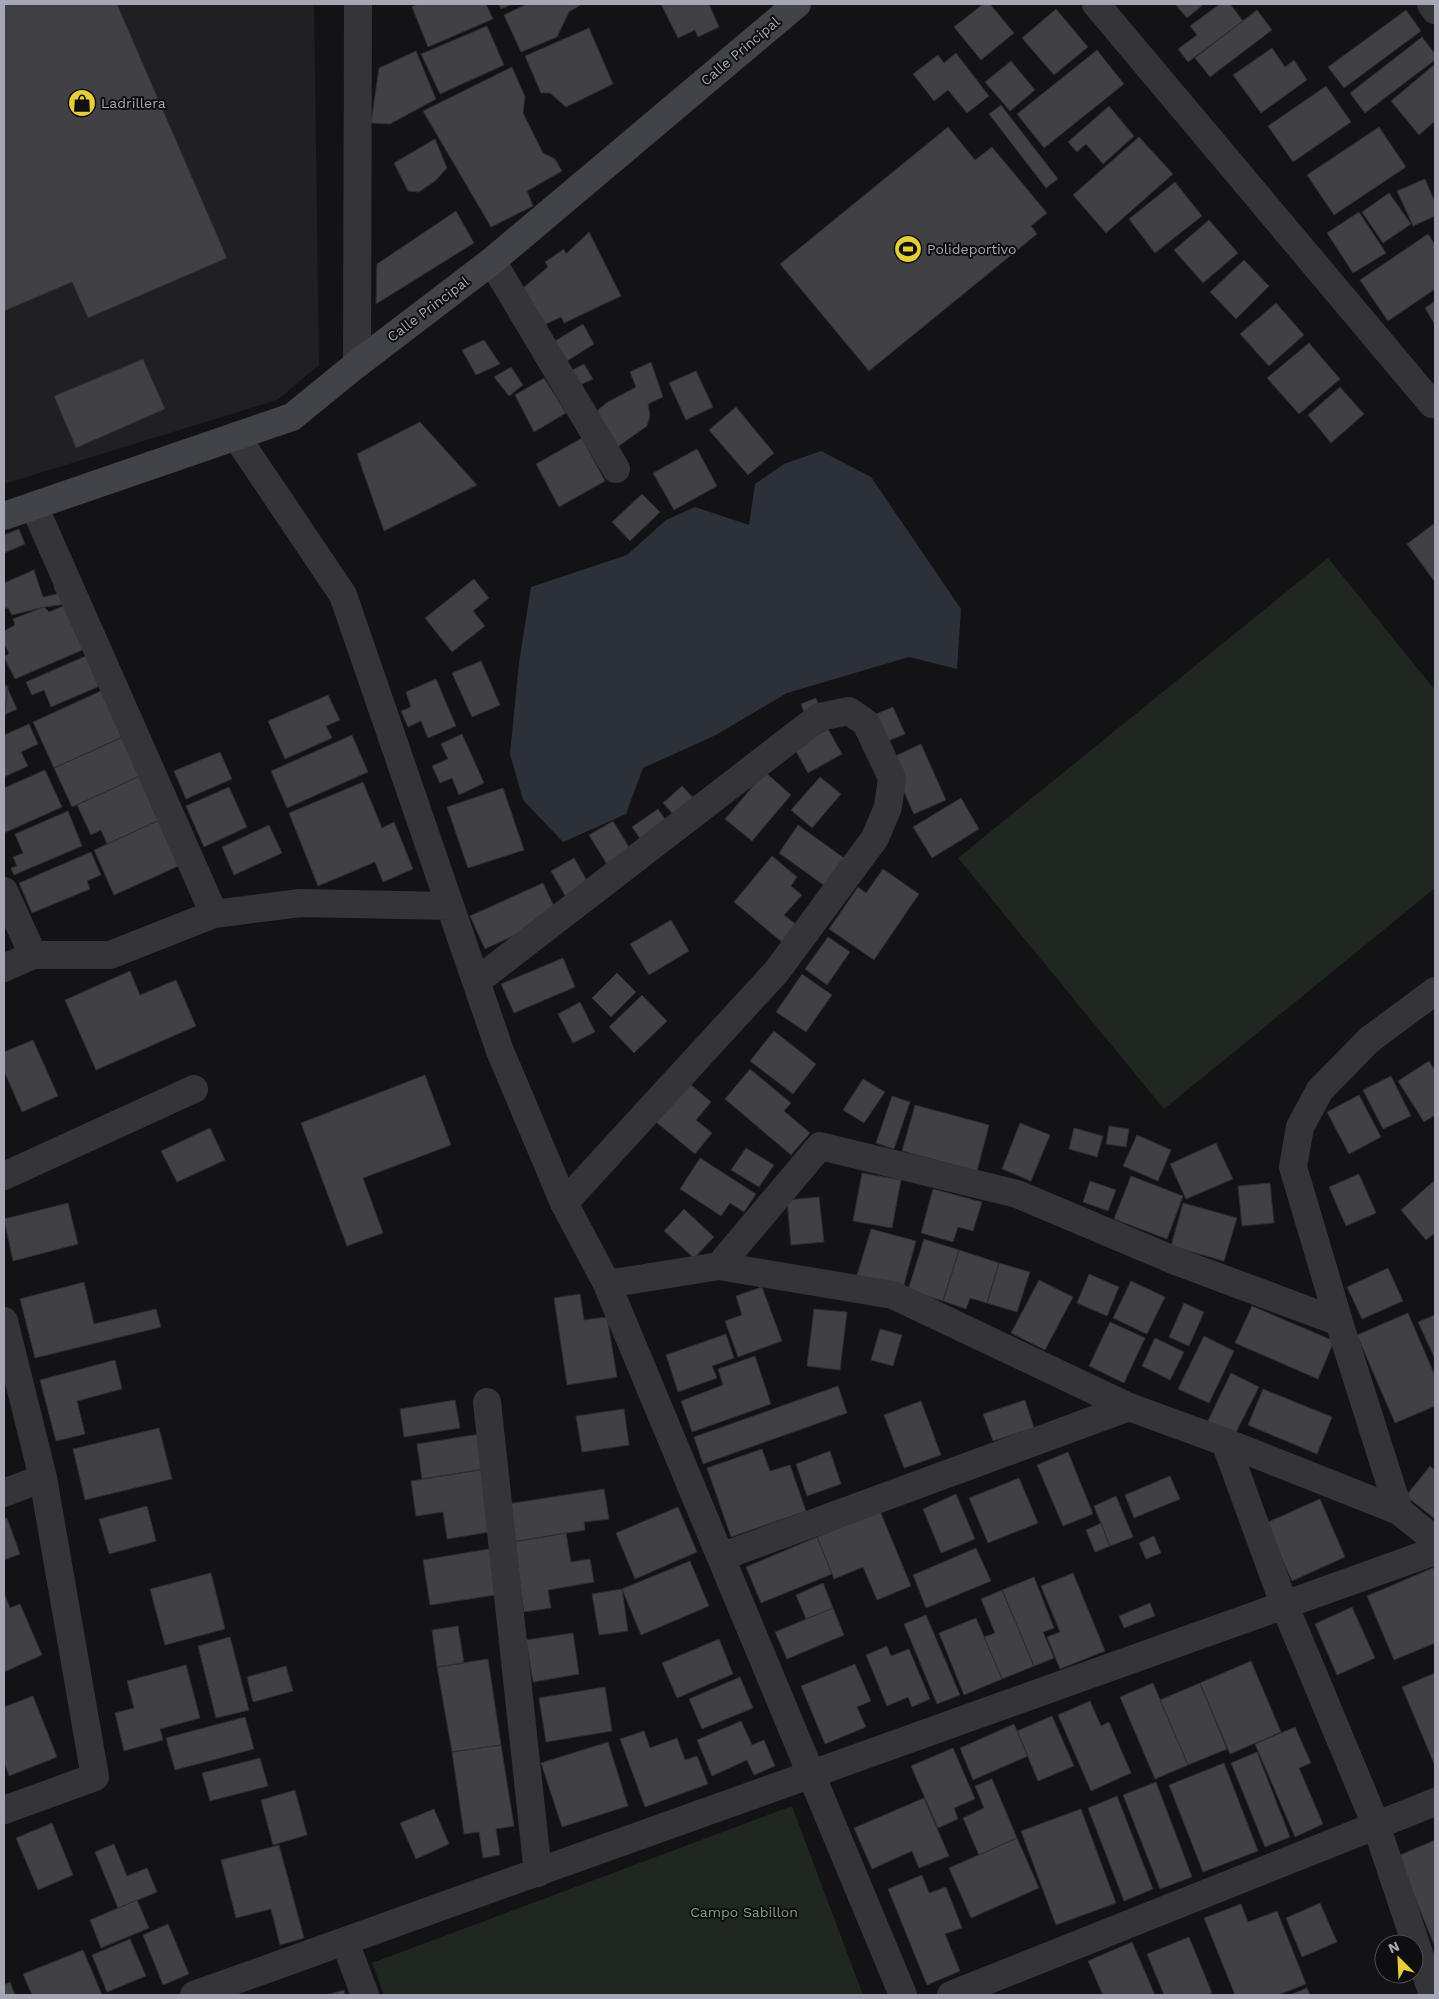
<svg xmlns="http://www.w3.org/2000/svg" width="1439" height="1999" viewBox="0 0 1439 1999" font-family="'Work Sans',sans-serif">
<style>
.built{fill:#201f22}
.green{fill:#202721}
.water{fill:#2c3139}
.building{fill:#404045;stroke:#2e2d30}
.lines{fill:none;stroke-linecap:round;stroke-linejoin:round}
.street{stroke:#353439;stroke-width:28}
.secondary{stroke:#424349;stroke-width:28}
.labels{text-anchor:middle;stroke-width:4;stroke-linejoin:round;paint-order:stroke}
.street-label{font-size:14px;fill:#a6a7b4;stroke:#0e0e10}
.poi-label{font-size:14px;fill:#a6a7b4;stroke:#0e0e10;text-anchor:start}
.park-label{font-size:14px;fill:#7e9e86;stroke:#0e0e10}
</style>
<rect width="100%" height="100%" fill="#131315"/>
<path class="built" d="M4,4H314L319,365L277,400L4,484Z"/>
<path class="green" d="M1328,558L1435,690V888L1164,1109L958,858Z
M792,1806L863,1995H384L372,1963Z"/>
<path class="water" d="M821,451L871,477L961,609L957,669L909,657L787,693L716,735L643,768L626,814L563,842L523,800L510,754L519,663L531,587L627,555L666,520L695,507L749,525L755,484L784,464Z"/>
<path class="building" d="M4,4H117L227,258L88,318L72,282L4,311Z
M418,4H486L493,19L428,47L412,7Z
M499,4H512L501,9Z
M527,4H582L569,12L557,37L521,52L504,15Z
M661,4H709L719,27L698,37L695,30L678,38Z
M983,4H990L1014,33L981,60L954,27Z
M1175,4H1204L1187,18Z
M1220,4H1230L1243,21L1188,62L1178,49L1197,35L1190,26Z
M1056,9L1088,47L1054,75L1022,38Z
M1257,10L1272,30L1210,77L1195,58Z
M1406,10L1421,31L1344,88L1328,67Z
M487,26L504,65L440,94L421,54Z
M589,28L613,84L566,107L550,93H541L525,56Z
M1422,37L1435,54V60L1365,113L1350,93Z
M1272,48L1285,67L1294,60L1307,80L1261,113L1233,75Z
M1097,50L1124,84L1044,148L1017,114Z
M416,51L436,99L390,124L371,123L379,68Z
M956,53L989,96L967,113L948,90L934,101L913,74L938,55L944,63Z
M1011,61L1035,90L1010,111L985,82Z
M1435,64V121L1419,135L1391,101Z
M512,67L525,97L523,113L543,153L555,159L562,171L527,191L533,206L491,227L423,111Z
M1326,86L1351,122L1293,162L1268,126Z
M1001,105L1058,179L1046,188L989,114Z
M1109,106L1134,136L1103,164L1086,144L1077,152L1068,142Z
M948,127L975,160L992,147L1047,213L1031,226L1037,234L869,371L780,264Z
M1379,127L1406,167L1334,215L1307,175Z
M1139,137L1173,174L1106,233L1073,195Z
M435,139L447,168L435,181L419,192L408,191L394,163Z
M1425,179L1435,202V216L1413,226L1397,191Z
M1175,182L1202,216L1155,253L1129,219Z
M1389,193L1411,224L1383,243L1362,212Z
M456,211L474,243L376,304L377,264Z
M1359,212L1386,253L1353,273L1327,233Z
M1209,220L1238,253L1203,283L1174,250Z
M589,232L621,296L564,323L561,317L546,324L550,334L517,293L548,267L545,262L564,249L566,254Z
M1428,234L1435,245V289L1388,321L1360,280Z
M1244,260L1269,286L1236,319L1210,292Z
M1435,301V325L1425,308Z
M1276,303L1304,335L1269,366L1240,334Z
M583,324L594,344L559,366L550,344Z
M484,340L500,364L476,375L462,350Z
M1309,343L1340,379L1299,414L1267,378Z
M143,359L165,409L76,448L54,396Z
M651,362L663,397L648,404L650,416L647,426L616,448L596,412L606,403L636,387L630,372Z
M584,364L593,379L576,387L565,374Z
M511,367L523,385L509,396L494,377Z
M696,371L713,407L686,420L669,383Z
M544,378L566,413L534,432L515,395Z
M1340,387L1364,414L1331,443L1308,415Z
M736,407L774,453L748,475L709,430Z
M420,422L477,485L384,531L357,454Z
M582,438L605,481L559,507L536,464Z
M697,449L717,486L674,510L653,473Z
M642,494L660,512L630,541L612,522Z
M1435,523V582L1407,544Z
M19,529L25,544L4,553V535Z
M34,570L43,597L57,594L54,587L59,584L68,604L44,607L12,615L8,608H4V583Z
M474,579L489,598L473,611L485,626L452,652L425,618Z
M68,604L87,648L15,679L4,657L9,653L4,644V631L15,625L13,619L44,607L49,612Z
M88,655L102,685L51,707L44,690L32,695L26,682Z
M481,661L500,705L472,717L452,673Z
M436,679L456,726L428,738L421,721L408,727L401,711L411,707L406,692Z
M6,685L17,709L4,715V686Z
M8,686L5,714H4V687Z
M103,690L125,736L54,768L33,722Z
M328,695L340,720L326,726L332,738L285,759L268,721Z
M816,698L821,712L806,718L801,704Z
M893,707L905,734L888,741L876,714Z
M29,724L38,744L21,752L28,766L4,777V735Z
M828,729L842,754L808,773L794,748Z
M462,734L484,783L459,795L452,778L440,783L432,766L448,759L441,744Z
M352,735L368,772L287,808L271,771Z
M125,736L142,775L72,807L54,768Z
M921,744L946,800L914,814L889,759Z
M220,752L232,779L186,799L174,771Z
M45,770L62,807L4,833V788Z
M765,772L791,795L752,841L725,819Z
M142,775L162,819L107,844L101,830L91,835L77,805Z
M820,777L841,794L812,828L791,810Z
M363,782L382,828L394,822L413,869L383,882L375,862L318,886L289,813Z
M682,786L700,805L681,823L663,803Z
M229,787L247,827L204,847L186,806Z
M503,788L524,850L468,868L447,807Z
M961,798L979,829L932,858L913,827Z
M658,809L672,829L646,847L632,827Z
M68,811L82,846L14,875L11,868L17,866L13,857L23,853L15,834Z
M162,819L183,864L114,895L94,850Z
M613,821L635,857L611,871L589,835Z
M269,825L282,853L234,875L222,847Z
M798,825L844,858L825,886L779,853Z
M91,852L101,875L87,881L90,889L32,913L19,883Z
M772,856L797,877L791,886L802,895L784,915L798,926L783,943L734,902Z
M574,858L590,886L567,899L551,871Z
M883,869L919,894L874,960L829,929L858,887L866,893Z
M543,883L558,915L485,949L470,916Z
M671,920L689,951L649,975L630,944Z
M828,937L850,952L827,985L805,969Z
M563,958L575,987L514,1013L501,984Z
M130,971L140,995L176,980L196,1026L96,1070L65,1000Z
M617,973L636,992L611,1017L592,998Z
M802,974L832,995L806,1032L776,1012Z
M642,995L667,1021L634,1053L609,1027Z
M580,1002L595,1032L573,1043L558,1014Z
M774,1031L816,1064L793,1094L750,1061Z
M33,1040L58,1096L22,1112L4,1071V1052Z
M1429,1061L1435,1071V1115L1424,1122L1398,1081Z
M750,1069L791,1103L784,1111L810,1133L791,1155L725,1099Z
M425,1075L451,1145L363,1178L383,1233L347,1246L301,1123Z
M1391,1076L1411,1116L1383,1129L1363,1090Z
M863,1079L885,1092L864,1123L843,1110Z
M689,1083L711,1102L696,1120L712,1133L695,1154L656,1122Z
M1359,1095L1381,1137L1349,1154L1327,1112Z
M892,1096L910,1102L894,1149L876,1143Z
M915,1105L989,1125L977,1171L902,1151Z
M1020,1123L1050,1135L1031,1181L1002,1169Z
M1109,1126L1129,1129L1126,1147L1106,1144Z
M210,1128L225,1160L177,1182L161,1151Z
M1074,1128L1103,1136L1097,1157L1069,1149Z
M1137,1135L1171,1150L1158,1181L1123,1166Z
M1216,1143L1233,1179L1186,1199L1170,1164Z
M746,1148L774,1165L759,1187L731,1170Z
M700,1158L756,1194L744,1212L730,1203L721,1216L680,1189Z
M862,1173L901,1180L892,1228L853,1221Z
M1359,1174L1376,1213L1346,1226L1329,1187Z
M1131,1176L1183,1196L1167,1239L1114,1219Z
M1435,1180V1233L1426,1240L1401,1210Z
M1090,1181L1116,1190L1108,1211L1083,1202Z
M1270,1183L1274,1223L1242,1226L1238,1186Z
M933,1189L982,1202L973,1231L958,1227L953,1242L921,1233Z
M819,1197L824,1242L791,1245L787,1200Z
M68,1203L78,1244L13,1261L4,1219Z
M1183,1203L1237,1218L1224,1261L1171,1246Z
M684,1209L714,1237L694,1258L664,1231Z
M871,1229L916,1241L903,1288L857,1275Z
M924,1239L959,1250L943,1301L908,1290Z
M959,1250L999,1263L987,1303L970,1298L966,1309L943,1301Z
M999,1263L1030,1272L1017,1312L987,1303Z
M1388,1268L1403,1301L1362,1319L1347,1287Z
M1089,1274L1119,1287L1107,1316L1077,1303Z
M1039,1280L1073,1297L1045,1350L1011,1333Z
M1131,1281L1165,1297L1147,1334L1113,1318Z
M84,1282L94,1324L156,1309L161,1327L35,1358L20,1299Z
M762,1287L782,1341L738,1357L725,1321L742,1315L736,1296Z
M580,1294L584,1320L607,1317L617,1377L567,1385L554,1298Z
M1184,1303L1204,1312L1189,1346L1169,1337Z
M1252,1306L1334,1341L1318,1379L1235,1343Z
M814,1309L847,1312L840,1370L807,1366Z
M1408,1313L1435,1376V1406L1395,1423L1357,1335Z
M1435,1315V1359L1418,1322Z
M1110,1322L1145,1338L1124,1383L1089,1366Z
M880,1329L902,1335L893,1366L871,1360Z
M726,1334L734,1358L712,1366L717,1378L678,1392L666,1355Z
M1204,1336L1234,1351L1209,1403L1178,1389Z
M1155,1338L1184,1352L1170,1380L1142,1366Z
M755,1356L771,1404L692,1432L681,1401L723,1385L718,1369Z
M115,1360L122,1389L77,1401L85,1434L56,1441L40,1380Z
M1231,1373L1259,1387L1231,1442L1204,1429Z
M838,1386L847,1413L703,1464L694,1437Z
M1263,1389L1332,1417L1317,1454L1248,1425Z
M455,1400L460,1428L404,1437L400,1409Z
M1025,1400L1034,1428L993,1441L983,1414Z
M921,1401L941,1455L904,1468L884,1415Z
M624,1409L629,1445L582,1452L576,1416Z
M159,1428L172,1479L85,1500L73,1449Z
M480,1434L485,1469L422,1479L417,1444Z
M762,1449L770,1471L790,1465L806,1511L731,1537L707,1468Z
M830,1451L841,1484L807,1496L796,1464Z
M1068,1452L1093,1514L1063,1526L1037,1465Z
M1430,1466L1435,1470V1519L1406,1496Z
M485,1469L495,1531L447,1539L443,1512L416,1516L411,1481Z
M1170,1476L1180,1499L1134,1518L1125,1495Z
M1019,1478L1038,1523L988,1543L969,1498Z
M604,1489L609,1519L584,1522L585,1530L513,1542L507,1504Z
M956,1494L975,1539L941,1553L923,1509Z
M1116,1496L1133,1537L1110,1546L1094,1506Z
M1320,1499L1345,1557L1292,1581L1266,1523Z
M147,1506L156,1541L109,1554L99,1519Z
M678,1507L697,1552L635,1579L616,1533Z
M880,1511L911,1586L877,1600L863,1567L834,1579L817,1537Z
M7,1518L20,1554L4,1560V1519Z
M1101,1523L1110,1546L1095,1552L1086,1530Z
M566,1533L571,1562L590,1559L594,1582L548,1590L551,1608L524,1612L513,1542Z
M1154,1536L1161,1553L1146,1559L1139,1543Z
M817,1537L832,1574L761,1603L746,1567Z
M495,1548L502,1594L430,1605L423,1560Z
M976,1548L991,1581L926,1608L913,1575Z
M690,1561L709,1606L641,1635L622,1589Z
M1435,1567V1643L1394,1660L1367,1596Z
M211,1573L225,1629L165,1645L150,1589Z
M1073,1573L1105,1651L1060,1669L1047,1637L1060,1632L1041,1586Z
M1034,1577L1054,1628L1043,1632L1054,1658L1034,1666L1002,1590Z
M823,1583L833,1608L806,1619L796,1595Z
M622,1589L628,1631L599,1635L592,1594Z
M1002,1590L1034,1666L1002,1679L984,1637L995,1633L981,1599Z
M4,1593L10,1608L20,1604L42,1655L4,1672Z
M1150,1603L1155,1616L1124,1628L1119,1616Z
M1352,1607L1375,1658L1337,1675L1315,1624Z
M833,1608L844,1635L787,1659L775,1632Z
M926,1615L960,1695L937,1704L904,1624Z
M976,1618L1002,1679L964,1695L939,1633Z
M458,1626L464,1663L437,1667L432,1630Z
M573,1633L579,1674L533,1682L526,1640Z
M230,1637L249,1710L216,1718L198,1646Z
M719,1639L733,1674L677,1698L662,1663Z
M887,1646L891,1656L909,1649L930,1699L912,1707L908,1697L887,1706L866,1655Z
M488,1659L501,1745L452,1752L437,1667Z
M1251,1661L1281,1732L1230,1754L1200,1683Z
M855,1664L871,1701L857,1707L866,1727L825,1744L801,1686Z
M186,1665L200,1718L160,1729L163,1740L124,1751L115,1713L134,1708L127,1681Z
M286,1666L293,1691L253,1702L247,1677Z
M1435,1673V1766L1402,1687Z
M740,1677L753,1708L702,1729L689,1699Z
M1153,1683L1188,1765L1155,1779L1120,1697Z
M1200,1683L1227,1749L1188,1765L1160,1700Z
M605,1687L612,1731L546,1742L539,1698Z
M33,1696L57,1757L9,1776L4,1762V1707Z
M1090,1701L1101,1726L1109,1722L1131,1773L1091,1791L1058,1715Z
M1052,1716L1074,1766L1038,1781L1017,1731Z
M245,1717L254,1749L175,1770L166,1738Z
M741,1721L752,1745L764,1740L775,1766L754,1775L747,1760L712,1776L697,1740Z
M1014,1724L1028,1756L973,1780L960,1748Z
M1295,1727L1311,1763L1299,1768L1323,1824L1295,1837L1255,1744Z
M644,1731L650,1748L677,1738L685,1760L697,1756L708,1784L645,1807L620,1739Z
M608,1742L628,1806L562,1827L541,1763Z
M501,1745L514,1826L496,1829L500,1855L483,1858L479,1832L464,1834L452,1752Z
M953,1748L975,1799L954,1808L958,1819L938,1828L911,1766Z
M1257,1752L1290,1837L1265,1847L1231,1763Z
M260,1758L268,1786L210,1801L202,1773Z
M1224,1763L1258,1851L1203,1872L1169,1785Z
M992,1779L1017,1838L979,1855L963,1818L984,1808L975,1786Z
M1156,1782L1192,1877L1160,1889L1123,1795Z
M295,1790L307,1835L273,1845L261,1800Z
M1117,1796L1153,1889L1124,1901L1088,1808Z
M924,1798L949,1856L919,1868L912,1851L872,1869L854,1828Z
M434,1809L449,1844L416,1859L400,1823Z
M1081,1809L1116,1903L1056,1925L1021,1831Z
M52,1823L73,1875L38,1890L16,1838Z
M1017,1838L1039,1888L971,1918L949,1868Z
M1435,1840V1947L1398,1856Z
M114,1844L127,1876L147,1868L157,1892L118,1908L95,1852Z
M279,1845L304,1938L280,1945L271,1909L236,1918L221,1860Z
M922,1875L929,1893L946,1887L962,1928L945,1934L960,1971L927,1985L888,1889Z
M137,1900L149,1928L101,1948L90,1920Z
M1320,1903L1337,1942L1302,1957L1286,1918Z
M1241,1904L1248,1922L1277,1911L1306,1984L1278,1995H1235L1204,1918Z
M168,1924L189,1974L163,1985L143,1935Z
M1189,1937L1212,1993L1207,1995H1164L1147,1954Z
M130,1939L146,1976L107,1992L92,1955Z
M1132,1942L1155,1995H1103L1088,1961Z
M83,1950L102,1995H32L23,1974Z
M10,1982L15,1995H4V1985Z
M1307,1988L1310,1995H1290Z
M344,1990L345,1995H326Z"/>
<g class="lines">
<path class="street" d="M1096,4L1432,404L1435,402
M1431,4L1435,10
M492,261L616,469
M357,364L358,4
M236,436L343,595L500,1051L564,1203L607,1284L903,1995
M34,506L214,914
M4,891L33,955
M4,968L33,955H110L214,914L300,903L449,906
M477,981L819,717L849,711L866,723L892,778L888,807L875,838L777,971L564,1203
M1435,991L1369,1040L1320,1090L1300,1127L1293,1167L1339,1322L1399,1511L1435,1540
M4,1176L194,1089
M719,1266L893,1295L1129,1407L1225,1442L1399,1511
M607,1284L719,1266L820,1146L1017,1194L1178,1262L1339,1322
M4,1321L43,1478L95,1777L4,1810
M487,1402L538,1873
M1225,1442L1284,1604L1376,1825L1433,1995
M4,1493L43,1478
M721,1557L1129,1407
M345,1942L365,1995
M194,1995L1435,1551
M951,1995L1435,1802"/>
<path class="secondary" d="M4,516L292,417L357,364L492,261L797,4"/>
</g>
<defs>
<g id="shop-disc" transform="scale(1.4375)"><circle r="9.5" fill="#e6ce3a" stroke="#0e0e10"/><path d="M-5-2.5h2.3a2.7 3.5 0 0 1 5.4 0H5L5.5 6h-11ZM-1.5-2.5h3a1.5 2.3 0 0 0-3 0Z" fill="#111"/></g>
<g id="stadium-disc" transform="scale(1.4375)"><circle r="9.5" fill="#e6ce3a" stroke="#0e0e10"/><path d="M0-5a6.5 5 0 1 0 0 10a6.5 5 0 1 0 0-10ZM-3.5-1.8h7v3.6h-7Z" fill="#111"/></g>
</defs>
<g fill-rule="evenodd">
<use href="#shop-disc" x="82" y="103"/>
<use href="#stadium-disc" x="908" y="249"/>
</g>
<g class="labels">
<g class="street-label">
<text transform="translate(740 51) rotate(-40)" y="5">Calle Principal</text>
<text transform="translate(428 309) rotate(-37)" y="5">Calle Principal</text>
</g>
<g class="poi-label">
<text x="101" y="108">Ladrillera</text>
<text x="927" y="254">Polideportivo</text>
</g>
<g class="park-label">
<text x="744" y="1917">Campo Sabillon</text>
</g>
</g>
<rect width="1439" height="1999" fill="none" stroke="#a6a7b4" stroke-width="10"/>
<g transform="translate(1399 1959) rotate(336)"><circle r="24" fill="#0e0e10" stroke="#4b4b52"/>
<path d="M0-4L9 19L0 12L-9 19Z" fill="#e6ce3a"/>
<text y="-8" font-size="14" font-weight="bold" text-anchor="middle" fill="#a6a7b4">N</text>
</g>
</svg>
